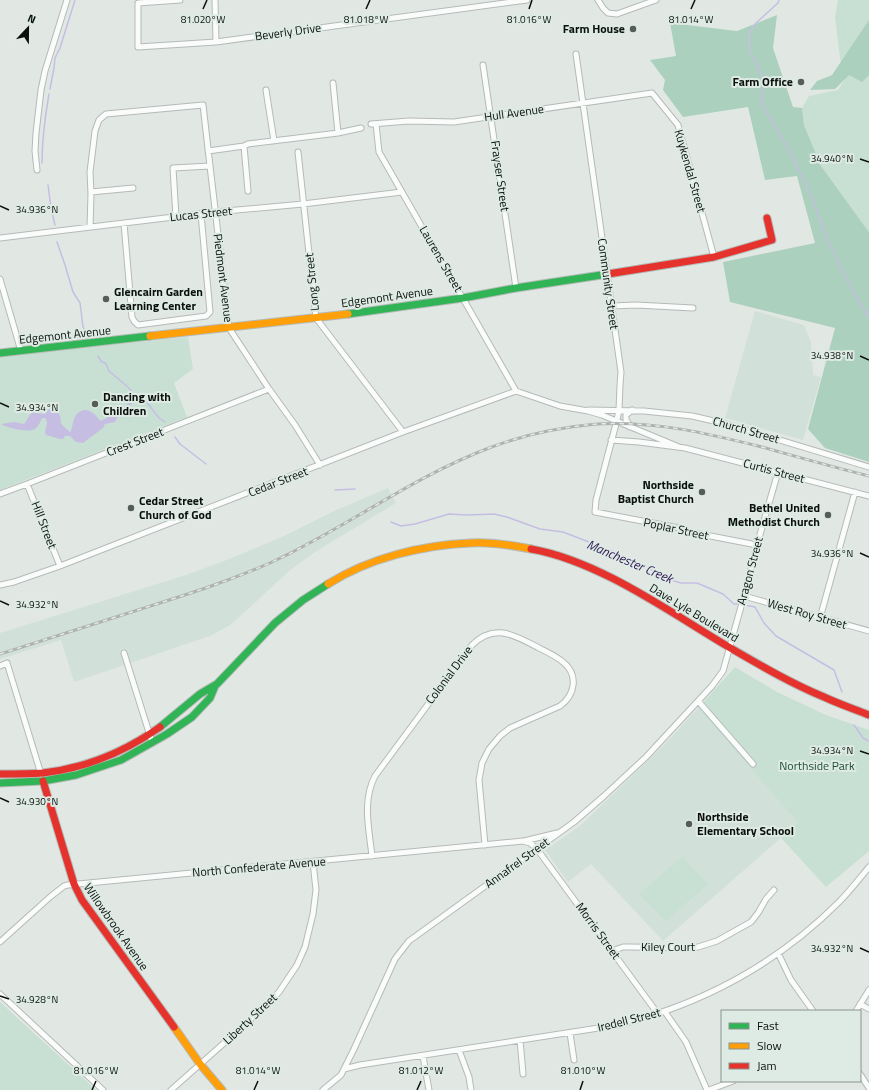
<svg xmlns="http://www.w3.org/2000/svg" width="869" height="1090" viewBox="0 0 869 1090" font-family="'Titillium Web',sans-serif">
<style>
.built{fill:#d1e0d8}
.green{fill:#c8e0d3}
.forest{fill:#acd0be}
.water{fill:#c6bee2}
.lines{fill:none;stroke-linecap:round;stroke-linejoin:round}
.stream{stroke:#c6bee2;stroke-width:1.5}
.street-casing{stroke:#b5bab7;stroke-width:7}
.fast-casing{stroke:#b5bab7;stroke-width:9}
.slow-casing{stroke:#b5bab7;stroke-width:9}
.jam-casing{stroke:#b5bab7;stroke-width:9}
.street{stroke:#fafcfb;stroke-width:5}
.fast{stroke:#30b455;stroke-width:7}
.slow{stroke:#ff9f0a;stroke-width:7}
.jam{stroke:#e5322d;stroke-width:7}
.rail-casing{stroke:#b0b2b0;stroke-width:3}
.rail{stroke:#deebe4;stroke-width:1.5;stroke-dasharray:4.5;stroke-linecap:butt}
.ticks{fill:none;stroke:#0b100d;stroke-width:1.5}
.poi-dot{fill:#565c58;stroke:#deebe4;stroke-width:1.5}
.labels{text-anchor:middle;stroke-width:4;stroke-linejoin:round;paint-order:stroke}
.poi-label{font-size:12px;font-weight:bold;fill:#0b100d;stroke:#deebe4;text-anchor:end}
.street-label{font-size:12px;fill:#0b100d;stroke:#deebe4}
.park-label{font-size:12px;fill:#1d4d38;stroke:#deebe4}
.water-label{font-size:13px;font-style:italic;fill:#311856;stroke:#deebe4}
.ticks-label{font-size:10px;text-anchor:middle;fill:#0b100d;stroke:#deebe4;stroke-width:4;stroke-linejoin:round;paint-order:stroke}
</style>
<rect width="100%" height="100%" fill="#e1e8e4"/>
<path class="built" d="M755,311L804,325L811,342L813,375L821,377L803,440L725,418Z
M388,488L396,503L315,552L289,571L246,611L230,625L210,636L74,682L61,640L0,659V633L186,575L232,558L284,536L334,511Z
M698,708L799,822L663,941L591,864L568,882L545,850L580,826L666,743Z"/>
<path class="green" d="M838,0H869V232L821,166L804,125L802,108L809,96L838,90L845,79L840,58L835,17Z
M188,337L193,369L174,383L187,417L0,490V356Z
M735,667L777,692L826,715L869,730V851L826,887L781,838L798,822L698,708Z
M682,857L708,884L666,921L639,894Z
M0,1002L96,1090H0Z"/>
<path class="forest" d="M777,15L773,48L793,107L802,108L804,125L821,166L869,232V462L825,448L808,429L835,328L730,302L723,262L815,243L797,176L765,180L748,107L683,117L663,90L665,80L650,60L676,56L670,23L737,31Z
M869,20V75L862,82L849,75L835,89L810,90L817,81L832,75Z"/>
<path class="water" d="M134,400L126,411L117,418L115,422L105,424L103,428L83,443L76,442L70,436H65L63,439H60L46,435L45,432L47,422L45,418H42C40,422 39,426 35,429C28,433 7,428 1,424L14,422L24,424C29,419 28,413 36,411L38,413L45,414L49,409C59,410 61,415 61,424L70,432C73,427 72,422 75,417C75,416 78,413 79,412C89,406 94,414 101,421L120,410L131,401Z"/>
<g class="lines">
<path class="stream" d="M779,0L778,3L756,23L749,33V49L764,79L761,102L792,156L811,195L827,239L841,268L855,295L869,318
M50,89L54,68L55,58L60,48L75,0
M42,163C42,139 45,117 49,94
M48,185L51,208L55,225
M57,242L65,265L73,292L80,303L83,327L88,335
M98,356L101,361L106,364L109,371L129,388L136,398L142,399L149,405L159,418L165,422
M175,437L180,444L206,464
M335,490L355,489
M391,522L401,526L415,524L449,514L467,515L494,514L507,517L540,529L563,532L615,552L674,581L681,583H697L723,594L734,604H740
M744,605L755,607L764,623L776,636L834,670L842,692
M854,725L863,738L869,741"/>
<g class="street-casing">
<path id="street" d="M180,0L138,3V47L216,42L527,0
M215,0L216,42
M598,0L603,8L608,13L617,14L656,0
M576,54L621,372L620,385L619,410L617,420L596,500L595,512L679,528L695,533L757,545
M483,65L516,288
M333,83L338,133
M266,90L274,141
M371,124L409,121L454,122L652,93L678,125L714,257
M376,124L379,152L516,391
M244,146L248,144L338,133L361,128
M208,151L244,146L248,191
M298,152L316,318L403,432
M37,170L35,151L36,133L41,90L45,71L67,0
M91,192L133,188
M176,217L173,168L210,166
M124,223L132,317L134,321L138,325L206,316L210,312L201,214
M90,227L91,194L90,172L95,131L99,120L106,114L203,105L210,166L229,328L269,389L295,425L320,465
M0,238L215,212L303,204L402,192
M0,279L21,351
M612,306L636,305L693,308
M588,410L644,411L692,416L727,424L869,467
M630,427H631L626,420V415L632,410
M611,440L639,442L685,448L869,496
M27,484L60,566
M0,494L27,484L269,389
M0,585L14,582L60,566L403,432L516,391L560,406L588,411L602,415L679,447
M744,596L869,631
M820,618L855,492
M124,653L152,742
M0,666L7,663L41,774
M699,702L753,764
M524,841L557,833
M372,856C369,829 362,801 375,776L472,645C495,622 516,636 539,648C547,652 556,656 563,662C579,675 575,695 560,706L510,728L500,736L489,749L482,763L479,780L485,845
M0,942L50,897L64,886L68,885L523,841L530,843L537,849L658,1014
M612,951L623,947H630L690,948L698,947L717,941L751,922L758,913L766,899L774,890
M778,953L791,980L813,1011
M0,994L103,1090
M860,1004L869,1009
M856,1011L869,990
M665,1012L686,1042L707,1090
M570,1033L574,1060
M520,1040L523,1074
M459,1050L469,1077L471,1090
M423,1056L429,1090
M344,1069L360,1065L618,1025C703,1004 777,964 839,902C850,891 859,879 869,867
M860,1074L869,1088
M171,1090L267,1005L279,992L297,965L305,947L313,914L316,890L313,862
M323,1090L341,1075L354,1049L395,959L409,941L574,822L604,796L646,757L712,686L723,671L744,596L757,545L778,472
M709,1090L733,1081"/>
</g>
<g class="fast-casing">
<path id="fast" d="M348,314L463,298L516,288L608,274
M0,353L150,336
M160,727L200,694L217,684L275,623L303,600L328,584
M0,783L43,781L76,775L121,760L167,734L192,717L210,698L215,686"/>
</g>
<g class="slow-casing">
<path id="slow" d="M150,336L348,314
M328,584C369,558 422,545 471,543C491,542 511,545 531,549
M174,1027L200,1064L222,1090"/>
</g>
<g class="jam-casing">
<path id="jam" d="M608,274L714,257L772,240L767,218
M531,549C599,561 668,611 727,646C758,664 790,683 824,697C839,704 854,709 869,715
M0,774C14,774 29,774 43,773C86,768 126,751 160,727
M43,781L74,884L82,900L174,1027"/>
</g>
<use href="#street" class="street"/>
<use href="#fast" class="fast"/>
<use href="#slow" class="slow"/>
<use href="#jam" class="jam"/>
<g class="rail-casing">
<path id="rail" d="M0,654C47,639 94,624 141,609C185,595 230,581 272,562C346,528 412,477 489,448C523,435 561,427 597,424C656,421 706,433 762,447C798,457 833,467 869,476"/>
</g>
<use href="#rail" class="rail"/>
</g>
<path class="ticks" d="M203,9L207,0M366,9L370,0M529,9L532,0M691,9L695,0M860,159L869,162M0,206L9,210M860,356L869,360M0,403L9,407M860,553L869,557M0,601L9,605M860,751L869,754M0,798L9,802M860,948L869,952M0,996L9,999M92,1090L96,1081M254,1090L258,1081M417,1090L421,1081M580,1090L583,1081"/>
<g class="poi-dot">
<circle cx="633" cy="29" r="4"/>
<circle cx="801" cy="82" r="4"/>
<circle cx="106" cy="299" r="4"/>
<circle cx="95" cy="404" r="4"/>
<circle cx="702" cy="492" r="4"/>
<circle cx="131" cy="508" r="4"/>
<circle cx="828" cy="515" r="4"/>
<circle cx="689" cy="824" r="4"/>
</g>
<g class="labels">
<g class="poi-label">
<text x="625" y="33">Farm House</text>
<text x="793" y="86">Farm Office</text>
<text x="114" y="296" text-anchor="start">Glencairn Garden<tspan x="114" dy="14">Learning Center</tspan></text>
<text x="103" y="401" text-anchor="start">Dancing with<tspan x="103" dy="14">Children</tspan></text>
<text x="694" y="489">Northside<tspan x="694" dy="14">Baptist Church</tspan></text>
<text x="139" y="505" text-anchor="start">Cedar Street<tspan x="139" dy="14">Church of God</tspan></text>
<text x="820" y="512">Bethel United<tspan x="820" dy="14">Methodist Church</tspan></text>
<text x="697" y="821" text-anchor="start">Northside<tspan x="697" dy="14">Elementary School</tspan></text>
</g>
<g class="street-label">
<text transform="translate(288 32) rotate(-8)" y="4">Beverly Drive</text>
<text transform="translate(514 113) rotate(-8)" y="4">Hull Avenue</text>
<text transform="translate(690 171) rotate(74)" y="4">Kuykendal Street</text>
<text transform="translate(500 176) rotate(82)" y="4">Frayser Street</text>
<text transform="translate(201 214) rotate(-6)" y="4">Lucas Street</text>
<text transform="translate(441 259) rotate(60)" y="4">Laurens Street</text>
<text transform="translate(223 278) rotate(83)" y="4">Piedmont Avenue</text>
<text transform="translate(312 282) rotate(-96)" y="4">Long Street</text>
<text transform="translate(608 284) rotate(82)" y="4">Community Street</text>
<text transform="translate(387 297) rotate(-8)" y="4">Edgemont Avenue</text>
<text transform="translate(65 335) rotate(-6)" y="4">Edgemont Avenue</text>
<text transform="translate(746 430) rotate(16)" y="4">Church Street</text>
<text transform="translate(135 442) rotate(-21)" y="4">Crest Street</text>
<text transform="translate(774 471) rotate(15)" y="4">Curtis Street</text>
<text transform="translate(278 482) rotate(-21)" y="4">Cedar Street</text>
<text transform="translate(44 525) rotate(69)" y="4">Hill Street</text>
<text transform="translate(676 529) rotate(12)" y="4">Poplar Street</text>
<text transform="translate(750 571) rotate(-75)" y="4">Aragon Street</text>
<text transform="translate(694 613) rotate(31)" y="4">Dave Lyle Boulevard</text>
<text transform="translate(807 614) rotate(16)" y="4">West Roy Street</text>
<text transform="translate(449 675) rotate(-53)" y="4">Colonial Drive</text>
<text transform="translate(517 863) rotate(-36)" y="4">Annafrel Street</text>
<text transform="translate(259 867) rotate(-5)" y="4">North Confederate Avenue</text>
<text transform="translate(116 927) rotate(55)" y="4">Willowbrook Avenue</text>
<text transform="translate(598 931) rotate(54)" y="4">Morris Street</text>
<text x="668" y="951">Kiley Court</text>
<text transform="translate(250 1019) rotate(-43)" y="4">Liberty Street</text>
<text transform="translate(629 1020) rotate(-14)" y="4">Iredell Street</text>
</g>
<g class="park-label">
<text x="817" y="770">Northside Park</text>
</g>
<g class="water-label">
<text transform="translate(630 561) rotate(23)" y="5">Manchester Creek</text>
</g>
</g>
<g class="ticks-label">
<text x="203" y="23">81.020°W</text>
<text x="366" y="23">81.018°W</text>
<text x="529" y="23">81.016°W</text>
<text x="691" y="23">81.014°W</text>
<text x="832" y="162">34.940°N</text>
<text x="37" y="213">34.936°N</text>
<text x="832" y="359">34.938°N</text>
<text x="37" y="411">34.934°N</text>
<text x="832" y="557">34.936°N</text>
<text x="37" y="608">34.932°N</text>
<text x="832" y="754">34.934°N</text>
<text x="37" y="805">34.930°N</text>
<text x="832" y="952">34.932°N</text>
<text x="37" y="1003">34.928°N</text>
<text x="96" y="1074">81.016°W</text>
<text x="258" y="1074">81.014°W</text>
<text x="421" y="1074">81.012°W</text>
<text x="583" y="1074">81.010°W</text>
</g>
<rect x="721" y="1010" width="140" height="72" fill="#deebe4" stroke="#8a938e"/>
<rect x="729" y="1023" width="20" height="6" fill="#30b455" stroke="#8a938e"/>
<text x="757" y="1030" font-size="12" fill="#0b100d">Fast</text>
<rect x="729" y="1043" width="20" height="6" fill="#ff9f0a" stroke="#8a938e"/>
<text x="757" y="1050" font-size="12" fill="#0b100d">Slow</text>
<rect x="729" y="1063" width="20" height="6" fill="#e5322d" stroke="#8a938e"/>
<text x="757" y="1070" font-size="12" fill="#0b100d">Jam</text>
<g transform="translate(28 28) rotate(22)" stroke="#deebe4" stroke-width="3" paint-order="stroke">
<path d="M0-3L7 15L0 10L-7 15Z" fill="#0b100d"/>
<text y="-6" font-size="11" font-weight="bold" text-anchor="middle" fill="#0b100d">N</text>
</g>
</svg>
